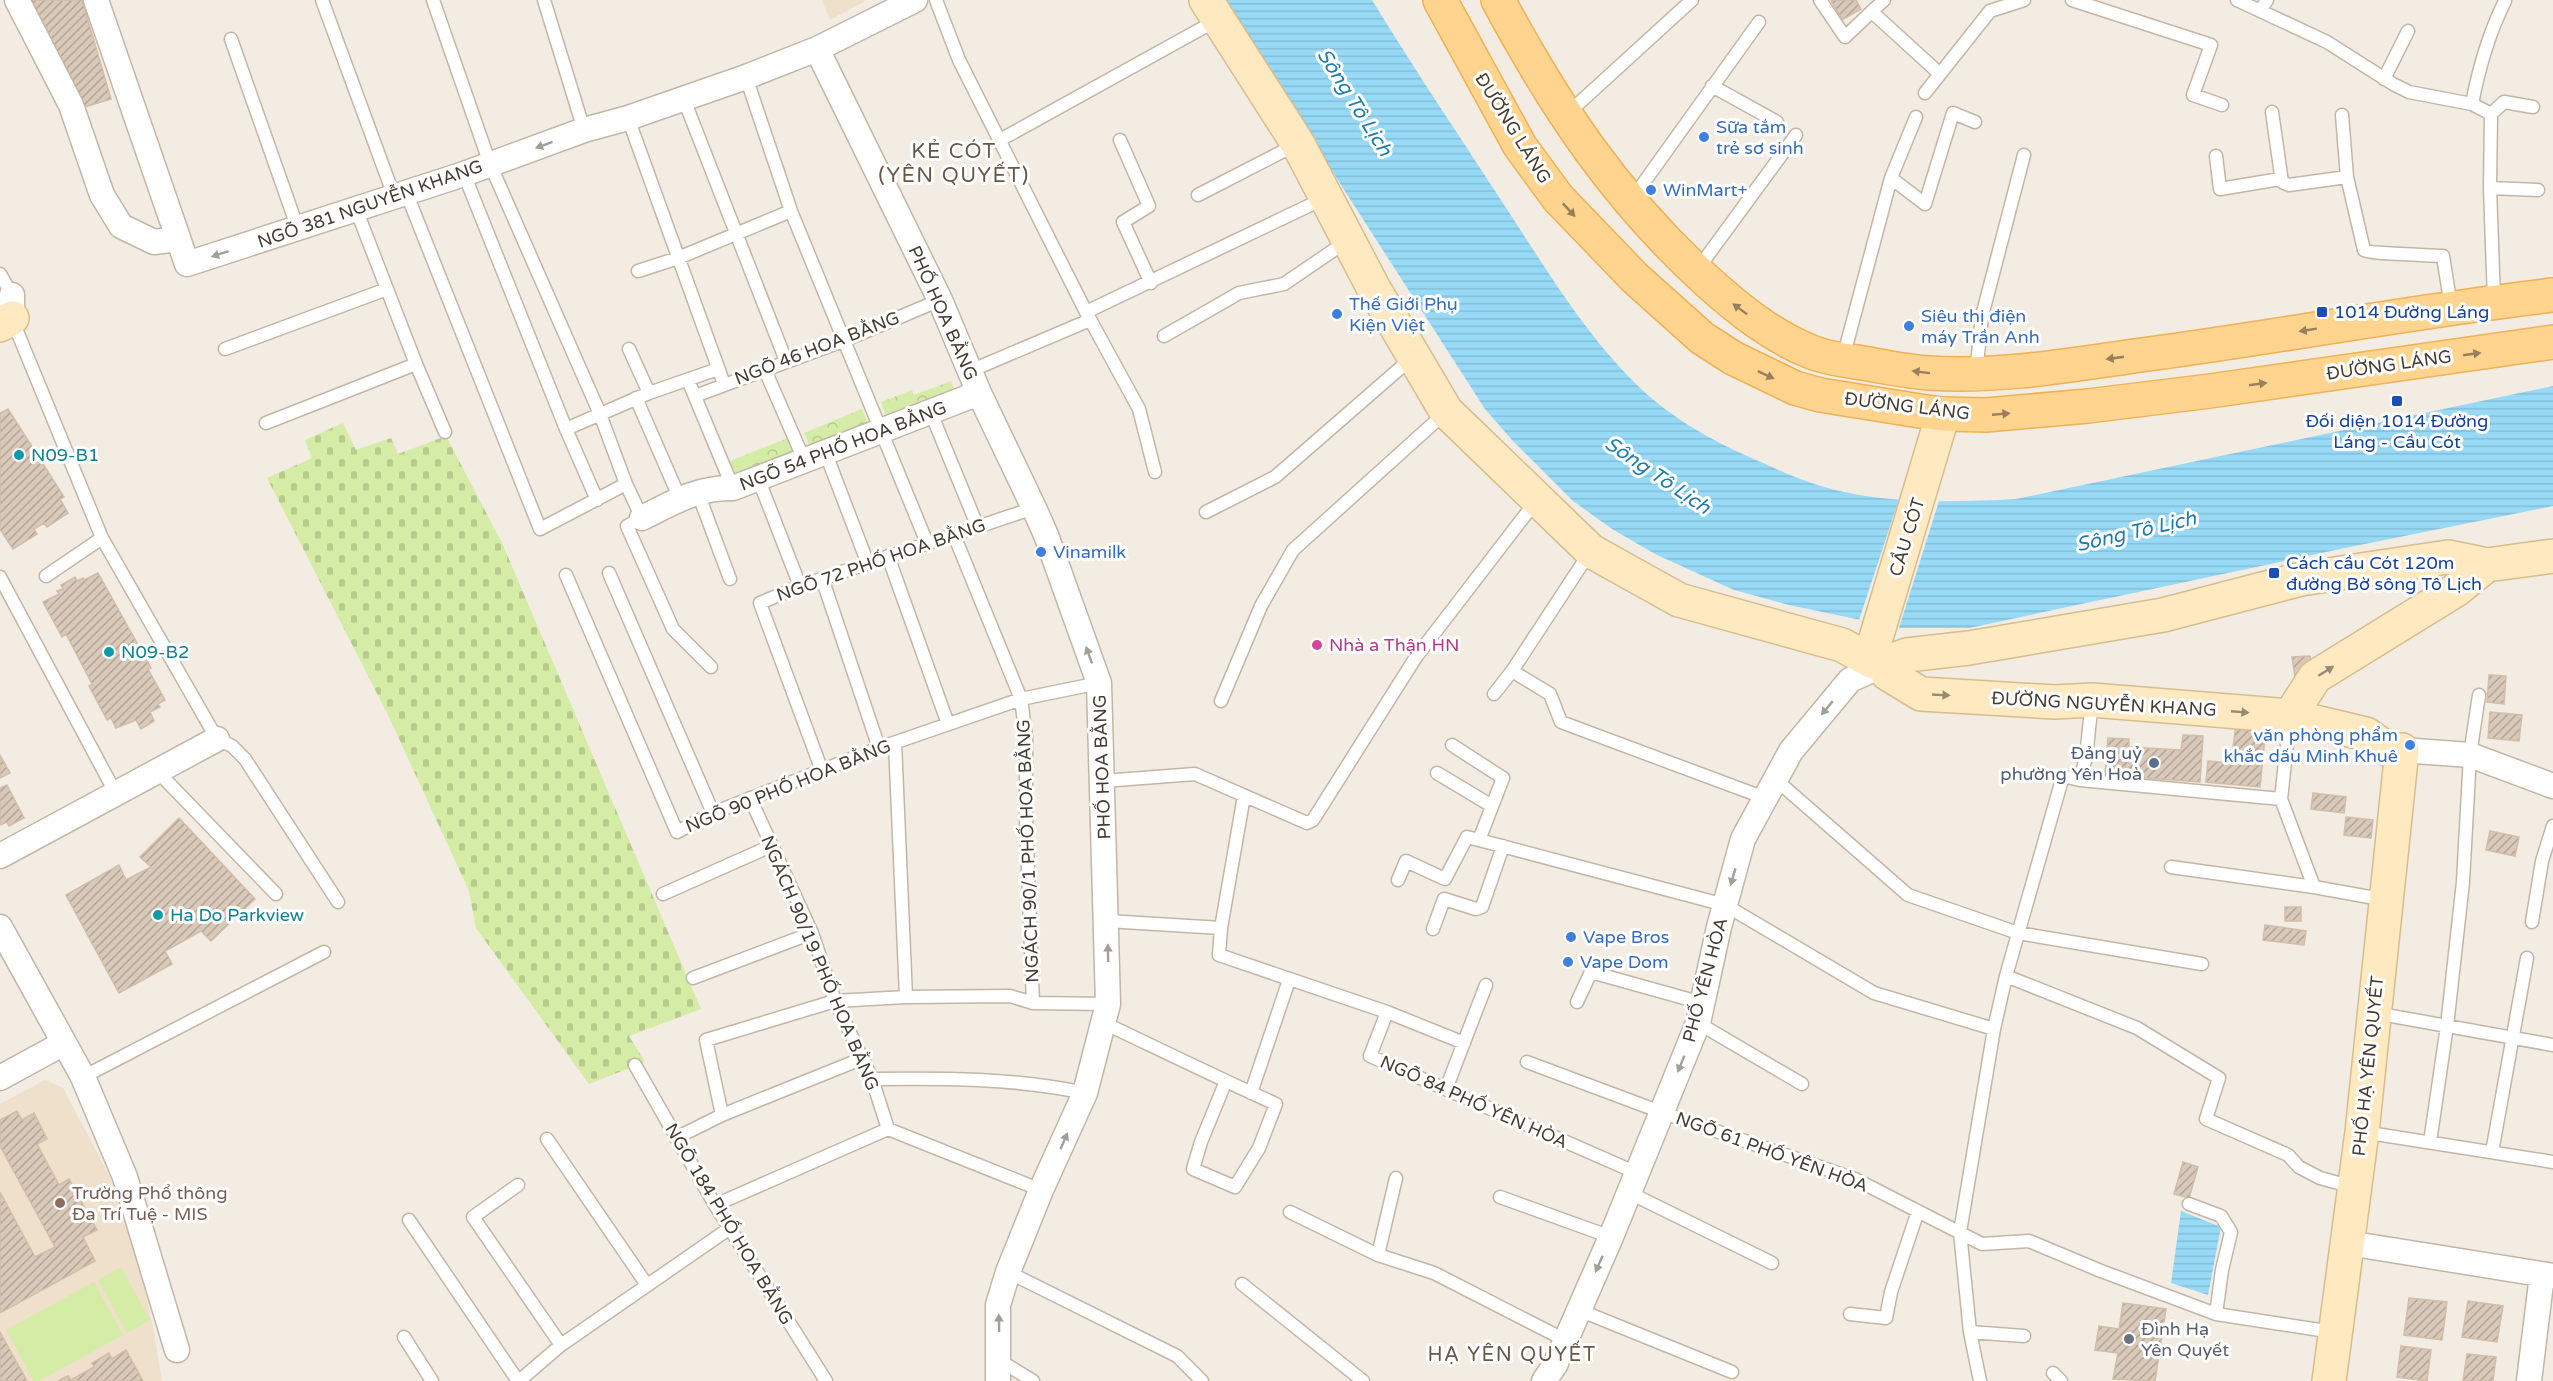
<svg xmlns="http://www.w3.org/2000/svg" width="2553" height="1381" viewBox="0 0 2553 1381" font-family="'Varela Round',sans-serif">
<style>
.education{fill:#eee0ca}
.cemetery{fill:url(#cemetery-stones)}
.park{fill:url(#park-crowns)}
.garden{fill:#d4eca6}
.water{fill:url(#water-rules)}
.pier{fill:#f3ece2}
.building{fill:url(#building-hatch);stroke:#d1bda9;stroke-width:1.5}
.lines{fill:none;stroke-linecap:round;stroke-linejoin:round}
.lane-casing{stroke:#c2b6a7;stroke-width:15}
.street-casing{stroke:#c2b6a7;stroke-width:27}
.secondary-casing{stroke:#d7bd8d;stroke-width:36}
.primary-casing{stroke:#efb154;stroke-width:36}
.lane{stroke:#fff;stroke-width:12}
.street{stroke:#fff;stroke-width:24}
.secondary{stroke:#ffe9c0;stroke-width:33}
.primary{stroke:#ffd48f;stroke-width:33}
.oneway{fill:#a29e98}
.oneway2{fill:#99805c}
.oneway3{fill:#998a72}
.shop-dot{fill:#3f7fe0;stroke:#fff;stroke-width:2}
.transit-dot{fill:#1a4fb4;stroke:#fff;stroke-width:2}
.culture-dot{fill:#0f9aa8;stroke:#fff;stroke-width:2}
.hotel-dot{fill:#d1479c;stroke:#fff;stroke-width:2}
.service-dot{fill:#5c6f8a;stroke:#fff;stroke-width:2}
.education-dot{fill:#8d6e63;stroke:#fff;stroke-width:2}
.worship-dot{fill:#6b7280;stroke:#fff;stroke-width:2}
.labels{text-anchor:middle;stroke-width:6;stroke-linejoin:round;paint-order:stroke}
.shop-label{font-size:18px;fill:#366cbe;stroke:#fff;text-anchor:start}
.street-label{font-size:18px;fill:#453c32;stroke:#fff}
.transit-label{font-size:18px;fill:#164399;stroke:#fff;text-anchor:start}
.culture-label{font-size:18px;fill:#0d838f;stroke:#fff;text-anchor:start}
.hotel-label{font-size:18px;fill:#b23c85;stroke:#fff;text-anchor:start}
.service-label{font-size:18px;fill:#4e5e75;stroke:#fff;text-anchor:end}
.education-label{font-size:18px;fill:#785e54;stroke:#fff;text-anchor:start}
.worship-label{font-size:18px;fill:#5b616d;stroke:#fff;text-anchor:start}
.water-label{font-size:20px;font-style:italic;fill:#207da9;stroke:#fff}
.neighbourhood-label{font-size:20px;letter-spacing:1.5px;fill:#695848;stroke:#fff}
.quarter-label{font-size:21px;letter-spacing:1.5px;fill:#695848;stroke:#fff}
</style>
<defs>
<pattern id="cemetery-stones" width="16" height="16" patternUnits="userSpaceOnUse" patternTransform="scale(1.5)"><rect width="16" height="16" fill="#d4eca6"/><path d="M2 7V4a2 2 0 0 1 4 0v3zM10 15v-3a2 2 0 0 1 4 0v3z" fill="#b7cb8f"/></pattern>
<pattern id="park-crowns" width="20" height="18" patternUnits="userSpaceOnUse" patternTransform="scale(1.5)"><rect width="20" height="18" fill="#d4eca6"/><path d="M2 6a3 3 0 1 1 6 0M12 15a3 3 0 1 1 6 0" fill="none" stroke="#b7cb8f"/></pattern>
<pattern id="water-rules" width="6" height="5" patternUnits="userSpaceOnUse" patternTransform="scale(1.5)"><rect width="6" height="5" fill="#97daf7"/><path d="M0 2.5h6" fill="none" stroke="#84bcd4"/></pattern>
<pattern id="building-hatch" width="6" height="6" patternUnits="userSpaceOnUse" patternTransform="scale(1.5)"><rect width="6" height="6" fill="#d9c9b9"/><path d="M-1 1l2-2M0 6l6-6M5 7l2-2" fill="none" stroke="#b2a497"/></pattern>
</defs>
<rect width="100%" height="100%" fill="#f3ece2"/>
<path class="education" d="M822,0H867L830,20Z
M45,1080L63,1088L109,1175L132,1232L152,1322L162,1381H0V1104Z"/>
<path class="cemetery" d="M343,423L356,450L391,438L398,454L446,436L502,543L701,1009L629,1036L645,1062L589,1084L476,928L469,891L389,717L267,478L312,458L305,440Z"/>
<path class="park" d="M951,381L957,396L888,422L881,402L912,390L914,395Z
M862,409L871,431L813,454L804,433Z
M788,438L797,458L739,483L730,461Z"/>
<path class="garden" d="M121,1267L150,1320L127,1333L98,1280Z
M94,1282L123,1335L39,1381H34L6,1330Z"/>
<path class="water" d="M1226,0H1372C1416,72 1464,143 1510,214C1546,269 1581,327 1627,375C1666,416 1711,441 1763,463C1789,475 1815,486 1844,492C1899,504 1959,502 2016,499L2553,386V506L2350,547L1969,628H1899L1789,605L1734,590L1655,554L1612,529L1573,501L1512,440L1485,409L1278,87Z
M2181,1211L2221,1227L2208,1295L2171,1283Z"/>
<path class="pier" d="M1899,499L1939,501L1899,628L1859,620Z"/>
<path class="building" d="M21,0H82L111,99L81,108Z
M1831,0H1856L1861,9L1842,20Z
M8,409L64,497L60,499L68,513L47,527L44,523L34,529L37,534L13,549L0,529V413Z
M98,573L151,668L148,669L165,700L158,704L160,707L150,712L154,721L141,729L136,720L116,728L111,718L107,720L89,686L92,684L66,634L62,637L43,602L59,594L57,591L63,589L61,585L75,577L77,581L83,578L84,580Z
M2310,656L2314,673L2295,677L2292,657Z
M2489,675L2506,676L2504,704L2487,702Z
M2490,712L2522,715L2519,741L2488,738Z
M2237,716L2267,719L2260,787L2206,782L2208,761L2231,763Z
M2183,735L2203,736L2200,782L2105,775L2108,738L2129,739V747L2181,750Z
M0,755L10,773L0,778Z
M7,785L24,818L9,826L7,822L0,825V788Z
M2313,793L2346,797L2344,813L2311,809Z
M2346,817L2373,820L2371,838L2344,835Z
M179,818L255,899L211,941L201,931L165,951L172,964L119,993L66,895L119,865L126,880L151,867L140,857Z
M2490,831L2519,837L2515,856L2486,850Z
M2285,907H2301V921H2285Z
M2265,925L2306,931L2304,945L2263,940Z
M17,1111L22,1120L34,1113L47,1139L37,1144L59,1185L69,1179L97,1230L83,1237L95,1261L0,1313V1192L35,1257L55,1247L0,1146V1120Z
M2183,1162L2198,1167L2189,1198L2174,1194Z
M2409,1298L2447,1302L2442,1340L2404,1335Z
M2468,1301L2503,1306L2497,1342L2462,1337Z
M2123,1303L2166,1309L2155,1381L2113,1379L2118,1353L2095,1350L2099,1326L2119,1329Z
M0,1332L27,1381H0Z
M2401,1346L2431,1350L2427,1381L2397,1377Z
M126,1350L143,1381H58L68,1376L71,1380L94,1367L92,1363L109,1353L112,1359Z
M2467,1354L2496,1357L2493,1381H2463Z"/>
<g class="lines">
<g class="lane-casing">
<path id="lane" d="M322,0L394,196
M433,0L490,164L600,414L626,484
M544,0L584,130
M936,0L959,60L1086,312L1139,409L1155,472
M1820,0L1845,37L1884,0
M2072,0L2211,45L2193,95L2222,105
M2237,0L2327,42L2393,84L2409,92L2472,104L2491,114L2490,188L2494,300
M2260,11L2267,0
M1872,12L1940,74
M231,39L298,229
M746,77L791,211L927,543
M2384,79L2408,31
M1712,86L1777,122
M1925,93L1990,11L2024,0
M683,97L786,361
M2472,104C2479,67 2488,35 2505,1
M2272,112L2282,182L2289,185L2347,177
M2491,114L2504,102L2533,107
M1566,115L1692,0
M2342,115L2347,177L2364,250C2370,254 2430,255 2443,256L2451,307
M628,118L724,384
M1000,140L1217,20
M1120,140L1149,206L1123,222L1151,283
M2216,156L2220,189L2280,179
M464,174L566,429L597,500
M1891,178L1925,204L1953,113L1975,122
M2490,188L2538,190
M406,192L540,529L626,484L642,518L627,526L673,629L711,667
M1198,195L1297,144
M1632,199L1759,22
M356,209L416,364L445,432
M1697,270L1796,135
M638,271L678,258L791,211
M0,274L12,295
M1086,312L1325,198
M12,319L102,538L46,576
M1164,336L1239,293L1284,284L1347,241
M225,349L387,289
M629,349L649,393
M1843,358L1891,178L1916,117
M765,370L805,462
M970,371L1090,320
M1976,373L1982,316L2024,155
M688,380L733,488
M695,396L843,341L940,300
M636,398L680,499
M931,413L977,525
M266,423L416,364
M566,429L649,393L718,369
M826,454L868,564
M758,478L800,586
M698,493L730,579
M1206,512L1275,477L1413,357
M954,535L1021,699L1026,737V818L1033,1003
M102,538L217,739L232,746L245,759L338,902
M888,556L948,724
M609,573L713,813
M566,575L677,832L713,813L879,748L1021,699L1099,683
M0,577L115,792
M822,578L879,748
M1512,671L1550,694L1561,722L1765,798
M1494,694L1512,671L1590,552
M1221,701L1261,606L1293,550L1446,412
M2290,717L2281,799L2314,887L2386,900
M895,743L906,997
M1452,745L1503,778L1479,840
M156,770L276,894
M822,771L760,603L800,586L1034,508
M1437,773L1492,806
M1775,779L1908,895L2018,933L2202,964
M2080,780L2281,799
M1103,781L1195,774L1307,823L1313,820L1416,657L1536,501
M1244,796L1221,928L1219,955L1387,1012L1464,1043
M750,798L812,933L835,1001L872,1079L888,1129
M2171,867L2314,887
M1398,880L1406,861L1445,879L1467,837L1479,840L1725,905L1874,993L1994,1029
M663,894L771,846
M1107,921L1221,928
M2532,922L2542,861L2553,826
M1433,929L1444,899L1476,909L1482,907L1503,846
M2006,976L2137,1028L2219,1078L2206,1119L2288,1155L2299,1167L2320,1178L2353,1187
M693,978L812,933
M1577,1002L1591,972L1702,1003
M1387,1012L1370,1056L1637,1173
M2375,1013L2553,1045
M1104,1023C1161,1050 1218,1078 1276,1104L1259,1148L1235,1187L1193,1169L1201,1142L1226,1081
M1698,1023L1802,1084
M861,1059L722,1115L706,1040L835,1001L906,997L1010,996L1033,1003L1108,1004
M1527,1062L1661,1112L1855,1179L1982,1244L2029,1241L2101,1271L2216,1314L2333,1332
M635,1065L715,1205L826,1381
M83,1077L324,952
M872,1079C943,1078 1015,1078 1085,1093
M1446,1089L1486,985
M1251,1093L1289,980
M2363,1132L2553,1162
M676,1138L722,1115
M547,1139L647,1285
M2430,1142L2447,1026L2463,882L2470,755L2479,695
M2492,1152L2527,958
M518,1185L473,1217L561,1345
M1630,1193L1772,1263
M1500,1197L1611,1237
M2189,1204L2221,1216L2231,1232L2222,1270L2216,1314
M715,1205L888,1129L1041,1190
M1290,1212L1378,1255L1434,1273L1565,1340
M409,1220L518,1381
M1378,1255L1396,1178
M1008,1272L1177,1356L1202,1381
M1242,1284L1363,1381
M1579,1310L1732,1372
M1850,1314L1886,1318L1891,1292L1918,1211
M1970,1332L2024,1336
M404,1337L432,1381
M999,1360L1033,1381
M2053,1373L2061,1381
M519,1381L561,1345L730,1228
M1980,1381L1970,1332L1960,1232L1994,1029L2006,976L2063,776L2080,780L2086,757L2092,701"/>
</g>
<g class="street-casing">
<path id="street" d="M17,0L71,105L102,195L121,226L154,242L178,239
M96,0L187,264L464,174L584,130L628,118L746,77L817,49L915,0
M817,49L940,300L979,393L1034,508L1046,535L1099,683L1108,1004L1085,1093L1041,1190L1008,1272L998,1305V1381
M12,318V295
M642,518C672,503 698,487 733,488L979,393
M2402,750L2470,755L2553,786
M0,856L217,739
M0,927L83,1077L125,1177L177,1350
M0,1078L64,1043
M2348,1243L2553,1276
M1544,1381L1555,1365L1611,1237L1698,1023L1719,927L1743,839L1791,751L1850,680L1870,671
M2529,1381L2542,1275"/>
</g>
<g class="secondary-casing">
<path id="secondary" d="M1206,0L1298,144L1374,289L1446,411L1591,551L1679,600L1842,645L1873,662
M0,325L12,318
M1875,660L1873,648L1943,414
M1888,662L1907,655L1969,648L2163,615L2301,579L2448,557L2487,565L2553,556
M1888,674L1921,694L2055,702L2092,700L2290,716L2366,734L2389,750H2402L2362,1132L2329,1381
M2290,716L2315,677L2456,590L2487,565"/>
</g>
<g class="primary-casing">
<path id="primary" d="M1440,0L1520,146L1558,198L1635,278L1702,338L1733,358L1795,388L1820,395L1920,411L1943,414L1986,415L2088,406L2210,391L2553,342
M1498,0C1556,108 1616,198 1707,281C1738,309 1774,338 1814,353C1833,360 1854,361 1874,365C1892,368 1911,372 1929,373C2005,378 2081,363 2156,353C2289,335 2420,310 2553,295"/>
</g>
<use href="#lane" class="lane"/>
<use href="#street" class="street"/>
<use href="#secondary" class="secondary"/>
<use href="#primary" class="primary"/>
</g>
<defs><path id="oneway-solid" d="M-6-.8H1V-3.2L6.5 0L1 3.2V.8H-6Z" transform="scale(1.5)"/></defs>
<g class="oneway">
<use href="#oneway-solid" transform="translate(544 145) rotate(160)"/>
<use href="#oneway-solid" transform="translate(220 254) rotate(162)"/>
<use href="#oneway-solid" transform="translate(1089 655) rotate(-110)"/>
<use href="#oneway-solid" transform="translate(1827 708) rotate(130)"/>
<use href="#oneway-solid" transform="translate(1733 877) rotate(106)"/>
<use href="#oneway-solid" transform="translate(1108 953) rotate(-91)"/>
<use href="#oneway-solid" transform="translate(1681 1064) rotate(112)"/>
<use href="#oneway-solid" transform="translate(1064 1141) rotate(-67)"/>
<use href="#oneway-solid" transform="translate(1599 1264) rotate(114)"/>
<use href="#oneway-solid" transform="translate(999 1323) rotate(-91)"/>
</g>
<g class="oneway2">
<use href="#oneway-solid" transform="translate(1569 210) rotate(47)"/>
<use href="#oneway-solid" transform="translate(1740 309) rotate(-143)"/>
<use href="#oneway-solid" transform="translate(2308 330) rotate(171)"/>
<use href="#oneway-solid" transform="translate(2472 354) rotate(-8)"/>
<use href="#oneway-solid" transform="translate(2115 358) rotate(172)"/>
<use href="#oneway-solid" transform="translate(1921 372) rotate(-173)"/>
<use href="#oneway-solid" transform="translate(1766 375) rotate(25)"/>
<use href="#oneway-solid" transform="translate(2258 384) rotate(-8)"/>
<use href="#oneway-solid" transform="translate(2001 414) rotate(-5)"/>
</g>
<g class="oneway3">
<use href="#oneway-solid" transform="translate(2326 671) rotate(-32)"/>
<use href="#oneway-solid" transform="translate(1941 695) rotate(3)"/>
<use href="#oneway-solid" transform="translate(2240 712) rotate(5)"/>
</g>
<g class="shop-dot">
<circle cx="1704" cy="137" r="6"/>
<circle cx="1651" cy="190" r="6"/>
<circle cx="1337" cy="314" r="6"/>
<circle cx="1909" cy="326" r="6"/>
<circle cx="1041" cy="552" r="6"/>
<circle cx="2410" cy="745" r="6"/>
<circle cx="1571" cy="937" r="6"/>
<circle cx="1568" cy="962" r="6"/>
</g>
<g class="transit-dot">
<rect x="2316" y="306" width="12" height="12" rx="3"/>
<rect x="2391" y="395" width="12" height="12" rx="3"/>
<rect x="2268" y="567" width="12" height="12" rx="3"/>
</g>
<g class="culture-dot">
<circle cx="19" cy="455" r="6"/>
<circle cx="109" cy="652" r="6"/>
<circle cx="158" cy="915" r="6"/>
</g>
<circle class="hotel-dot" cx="1317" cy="645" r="6"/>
<circle class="service-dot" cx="2154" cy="763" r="6"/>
<circle class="education-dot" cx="60" cy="1203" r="6"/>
<circle class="worship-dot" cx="2129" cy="1339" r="6"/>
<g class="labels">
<g class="shop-label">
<text x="1716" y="133">Sữa tắm<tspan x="1716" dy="21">trẻ sơ sinh</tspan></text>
<text x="1663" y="196">WinMart+</text>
<text x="1349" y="310">Thế Giới Phụ<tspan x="1349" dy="21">Kiện Việt</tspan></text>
<text x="1921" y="322">Siêu thị điện<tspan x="1921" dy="21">máy Trần Anh</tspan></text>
<text x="1053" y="558">Vinamilk</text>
<text x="2398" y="741" text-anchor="end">văn phòng phẩm<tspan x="2398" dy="21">khắc dấu Minh Khuê</tspan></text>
<text x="1583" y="943">Vape Bros</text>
<text x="1580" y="968">Vape Dom</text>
</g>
<g class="street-label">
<text transform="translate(1513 128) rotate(58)" y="6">ĐƯỜNG LÁNG</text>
<text transform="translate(370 204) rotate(-19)" y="6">NGÕ 381 NGUYỄN KHANG</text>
<text transform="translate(943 313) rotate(66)" y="6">PHỐ HOA BẰNG</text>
<text transform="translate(817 348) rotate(-21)" y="6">NGÕ 46 HOA BẰNG</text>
<text transform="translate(2389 365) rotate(-8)" y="6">ĐƯỜNG LÁNG</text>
<text transform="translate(1907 406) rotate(7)" y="6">ĐƯỜNG LÁNG</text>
<text transform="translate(843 446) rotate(-21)" y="6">NGÕ 54 PHỐ HOA BẰNG</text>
<text transform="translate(1907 537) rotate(-73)" y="6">CẦU CÓT</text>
<text transform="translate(881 560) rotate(-19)" y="6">NGÕ 72 PHỐ HOA BẰNG</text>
<text transform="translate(2104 704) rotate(3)" y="6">ĐƯỜNG NGUYỄN KHANG</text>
<text transform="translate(1102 767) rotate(-92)" y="6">PHỐ HOA BẰNG</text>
<text transform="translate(788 786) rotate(-22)" y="6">NGÕ 90 PHỐ HOA BẰNG</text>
<text transform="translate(1028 851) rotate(-92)" y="6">NGÁCH 90/1 PHỐ HOA BẰNG</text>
<text transform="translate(820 963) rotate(67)" y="6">NGÁCH 90/19 PHỐ HOA BẰNG</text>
<text transform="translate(1705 980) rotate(-75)" y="6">PHỐ YÊN HÒA</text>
<text transform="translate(2368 1066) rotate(-84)" y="6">PHỐ HẠ YÊN QUYẾT</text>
<text transform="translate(1474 1102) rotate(24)" y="6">NGÕ 84 PHỐ YÊN HÒA</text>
<text transform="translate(1772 1152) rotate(20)" y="6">NGÕ 61 PHỐ YÊN HÒA</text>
<text transform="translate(729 1224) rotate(59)" y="6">NGÕ 184 PHỐ HOA BẰNG</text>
</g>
<g class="transit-label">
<text x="2334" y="318">1014 Đường Láng</text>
<text x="2397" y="427" text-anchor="middle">Đối diện 1014 Đường<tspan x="2397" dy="21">Láng - Cầu Cót</tspan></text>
<text x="2286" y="569">Cách cầu Cót 120m<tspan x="2286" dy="21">đường Bờ sông Tô Lịch</tspan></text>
</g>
<g class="culture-label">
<text x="31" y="461">N09-B1</text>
<text x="121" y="658">N09-B2</text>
<text x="170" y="921">Ha Do Parkview</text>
</g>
<g class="hotel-label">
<text x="1329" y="651">Nhà a Thận HN</text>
</g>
<g class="service-label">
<text x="2142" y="759">Đảng uỷ<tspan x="2142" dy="21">phường Yên Hoà</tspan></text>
</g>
<g class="education-label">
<text x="72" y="1199">Trường Phổ thông<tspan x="72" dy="21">Đa Trí Tuệ - MIS</tspan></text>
</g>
<g class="worship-label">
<text x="2141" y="1335">Đình Hạ<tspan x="2141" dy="21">Yên Quyết</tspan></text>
</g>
<g class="water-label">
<text transform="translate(1355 102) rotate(58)" y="7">Sông Tô Lịch</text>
<text transform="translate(1658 475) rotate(34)" y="7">Sông Tô Lịch</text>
<text transform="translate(2136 531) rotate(-13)" y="7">Sông Tô Lịch</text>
</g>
<g class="neighbourhood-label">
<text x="1512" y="1361">HẠ YÊN QUYẾT</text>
</g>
<g class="quarter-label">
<text x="954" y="158">KẺ CÓT<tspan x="954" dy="24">(YÊN QUYẾT)</tspan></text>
</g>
</g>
</svg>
